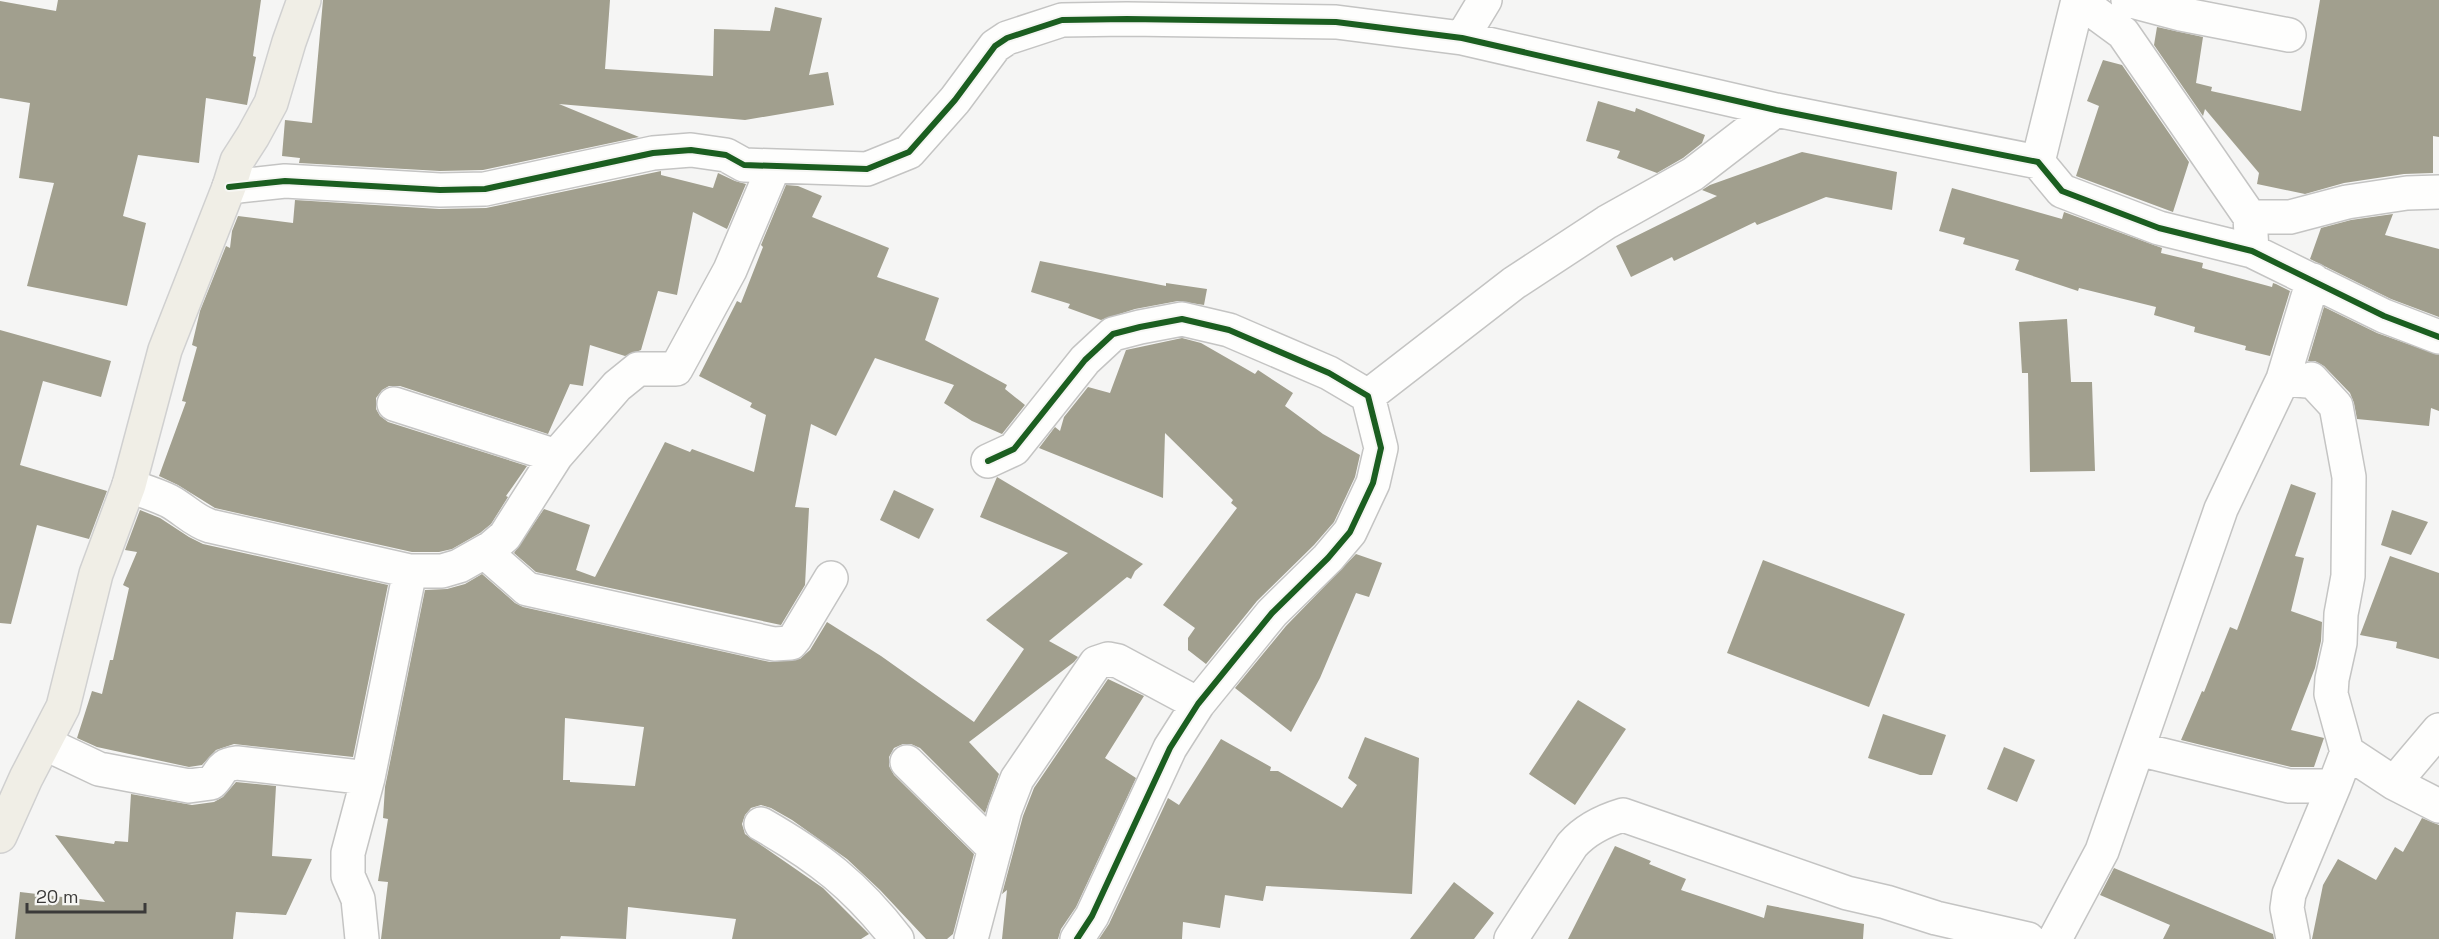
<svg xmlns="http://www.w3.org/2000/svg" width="2439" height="939" viewBox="0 0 2439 939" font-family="'Space Grotesk',sans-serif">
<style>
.building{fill:#a19f8e;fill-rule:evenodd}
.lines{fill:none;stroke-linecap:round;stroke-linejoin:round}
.minor-casing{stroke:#c4c4c3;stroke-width:36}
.major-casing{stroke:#d0d0d0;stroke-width:36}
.minor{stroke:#fefefd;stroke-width:33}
.major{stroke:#f0eee6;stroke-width:33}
.cycleway-casing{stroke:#f6f6f3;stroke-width:10}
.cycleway{stroke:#1b5e20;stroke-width:6}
</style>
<rect width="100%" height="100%" fill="#f5f5f4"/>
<path class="building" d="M58,0H261L253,56L256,57L247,105L206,98L199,163L138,155L123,216L146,223L127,306L27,286L54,183L19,178L30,103L0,98V1L56,11Z
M323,0H610L605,69L713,76L714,29L770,31L775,7L822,18L809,75L828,72L834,105L745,120L559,104L639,137L483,170L440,171L299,163L300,158L282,156L285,120L312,123Z
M2320,0H2439V137L2433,136V173L2404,174L2344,183L2305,194L2257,184L2259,173L2205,109L2203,116L2154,45L2157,27L2203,37L2196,83L2212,87L2211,91L2301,111Z
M2103,60L2122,65L2189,162L2173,212L2076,176L2099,106L2087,101Z
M1598,101L1635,112L1636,108L1705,135L1702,143L1683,158L1657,173L1617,158L1620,151L1586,141Z
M1802,152L1897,172L1892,210L1826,197L1757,225L1755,222L1674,261L1672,257L1631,277L1616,246L1717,196L1702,190L1710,185Z
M661,171V175L713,188L718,173L735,181L746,184L727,229L693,212L677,295L658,291L641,350L625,356L590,345L583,386L570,384L548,434L400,386H389L382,390L376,398V409L380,416L388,422L527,466L506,496L508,497L491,524L480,533L452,549L439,552H412L215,508L178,485L159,476L186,402L182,401L197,347L192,345L200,311L226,246L230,248L232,231L238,216L293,223L295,200L439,209L486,208Z
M786,185L798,186L822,196L812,217L889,248L877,277L939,298L925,340L1007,385L1005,389L1025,405L1002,434L972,421L944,403L954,385L875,358L836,436L811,424L795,507L809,508L805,585L781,625L536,572L514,553L544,509L590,525L576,570L595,577L665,442L690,452L692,449L754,472L766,415L750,407L752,403L699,376L737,301L741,303L763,247L761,245Z
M1952,188L2062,219L2064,212L2162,248L2161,253L2203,263L2202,268L2272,287L2273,283L2276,284L2290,291L2270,356L2245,350L2246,346L2194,332L2195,327L2154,315L2156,307L2079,288L2078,291L2015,270L2019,260L1963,244L1965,238L1939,231Z
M2393,214L2385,235L2439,249V317L2391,299L2310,259L2321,228L2351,220Z
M1040,261L1166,286V283L1207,289L1204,305L1178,301L1135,309L1101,320L1068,308L1070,304L1031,292Z
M2324,307L2377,333L2439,355V411L2431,408L2429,426L2357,419L2354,403L2350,393L2324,366L2315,361H2308Z
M2067,319L2071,382H2092L2095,471L2030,472L2028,373H2022L2019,322Z
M0,330L111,361L101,397L43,381L20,465L107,491L89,539L37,525L11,624L0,623Z
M1182,338L1201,343L1255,374L1258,370L1293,393L1285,406L1323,434L1360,455L1355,477L1334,522L1314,545L1257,601L1206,664L1188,650V638L1195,628L1163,605L1237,508L1231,503L1233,500L1165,433L1163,498L1039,448L1055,427L1060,431L1064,417L1088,387L1110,393L1126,350Z
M997,477L1143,564L1135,571L1131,579L1127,577L1049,641L1078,657L1074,662L969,742L999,774L985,813L920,748L911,744H903L894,748L889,757V766L894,775L974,854L953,934L947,939H926L880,890L847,859L792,820L771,808L761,805L751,808L745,815L742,824L745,834L823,888L869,934L861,939H732L736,919L628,907L626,939L561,936L560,939H381L388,882L378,881L388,819L383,818L385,787L425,590L447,589L465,584L482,574L515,603L523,607L770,662L800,659L810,650L827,622L881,656L974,722L1024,649L986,620L1068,553L980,517ZM565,718L644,727L635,786L570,782V780H563Z
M2291,484L2316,493L2295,556L2304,558L2291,611L2322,622L2321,641L2315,668L2291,730L2324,738L2314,767H2291L2181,740L2202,691L2204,692L2230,627L2237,630Z
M894,490L934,509L919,539L880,520Z
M140,510L160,518L189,537L203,544L388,585L353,757L234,744L216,750L202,765L189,767L97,747L77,738L92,691L102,694L110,660H113L129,588L123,585L137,552L125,550Z
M2392,510L2428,522L2411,555L2381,545Z
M1356,554L1382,563L1369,597L1356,593L1320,678L1291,732L1235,688L1286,626Z
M2390,556L2439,573V659L2396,648L2397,642L2360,635Z
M1763,560L1905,614L1869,707L1727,653Z
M1108,679L1144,696L1105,758L1136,778L1076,907L1061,929L1058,939H1002L1007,890L1002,894L1023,816L1034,788Z
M1578,700L1626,729L1575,805L1529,774Z
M1883,714L1946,735L1932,775H1920L1868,758Z
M1365,737L1419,758L1412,894L1266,886L1263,901L1225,895L1220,928L1183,922L1182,939H1099L1109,924L1168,798L1179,805L1221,739L1271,767L1270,771H1278L1342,808L1357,785L1348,778Z
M2004,747L2035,760L2017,802L1987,789Z
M236,782L276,786L272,856L312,859L286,915L236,912L233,939H15L20,892L105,902L55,835L114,844L115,841L128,842L131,794L192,805L214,802L223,797Z
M2422,818L2439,825V939H2312L2323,885L2338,859L2376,880L2395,847L2403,852Z
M1615,846L1651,861L1649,864L1686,879L1681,890L1764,918L1767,905L1864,924L1863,939H1568Z
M2114,868L2273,934L2274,939H2163L2170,925L2100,895Z
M1454,882L1494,913L1474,939H1410Z"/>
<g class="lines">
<g class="minor-casing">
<path id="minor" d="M2078,0L2123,33L2250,217L2252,251
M2128,0L2181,14L2289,35
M1462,38L1485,0
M2038,162L2078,0
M229,187L285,181L440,190L485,189L653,153L691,150L726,155L744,165L867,169L909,152L955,100L995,46L1007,38L1062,20L1127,19L1336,22L1462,38L1776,110L2038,162L2062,191L2159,228L2252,251L2384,316L2439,337
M2250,217H2290L2347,202L2407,193L2439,192
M1368,396L1514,283L1607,222L1693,174L1776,110
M394,404L556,456
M988,461L1014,449L1085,360L1113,334L1140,327L1182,319L1229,330L1329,373L1368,396L1381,448L1373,483L1350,532L1328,558L1272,613L1198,704L1170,748L1092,916L1077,939
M129,485C142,491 157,495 169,501C184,509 194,521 210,526L410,571H442L459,566L491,548L505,536L556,456L617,386L638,369H676L730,270L774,166
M485,552L527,589L774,644L791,643L795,638L831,578
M46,744L99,769L189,786L211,783C222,774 218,765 237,763L368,778
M2138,749L2289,786H2334L2347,752L2331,694L2332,679L2340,643L2341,614L2348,576L2349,477L2336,406L2311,379L2307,381L2283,379
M2347,752L2394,783L2439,806
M907,762L995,849
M2394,783L2439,730
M761,824C819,857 856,886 897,939
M362,939L358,899L348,876V853L368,778L410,571
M971,939L1005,810L1017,779L1096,663L1108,659L1118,661L1198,704
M1511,939L1572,845C1586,829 1603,821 1623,815L1847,893L1886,902L1936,918L2028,939
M2055,939L2102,851L2221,509L2283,379L2313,280
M2293,939L2287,908L2289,894L2334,786"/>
</g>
<g class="major-casing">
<path id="major" d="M0,836L26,778L63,707L96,574L129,485L165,350L229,187L237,161L253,136L271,103L289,42L304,0"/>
</g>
<use href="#minor" class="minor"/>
<use href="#major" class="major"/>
<g class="cycleway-casing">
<path id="cycleway" d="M229,187L285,181L440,190L485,189L653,153L691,150L726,155L744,165L867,169L909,152L955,100L995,46L1007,38L1062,20L1127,19L1336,22L1462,38L1776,110L2038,162L2062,191L2159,228L2252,251L2384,316L2439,337
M988,461L1014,449L1085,360L1113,334L1140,327L1182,319L1229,330L1329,373L1368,396L1381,448L1373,483L1350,532L1328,558L1272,613L1198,704L1170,748L1092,916L1077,939"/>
</g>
<use href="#cycleway" class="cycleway"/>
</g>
<path d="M27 903v9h118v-9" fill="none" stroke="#3b3a39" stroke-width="3"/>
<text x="36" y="903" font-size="18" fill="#3b3a39" stroke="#f6f6f3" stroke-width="4.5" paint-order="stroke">20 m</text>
</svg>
